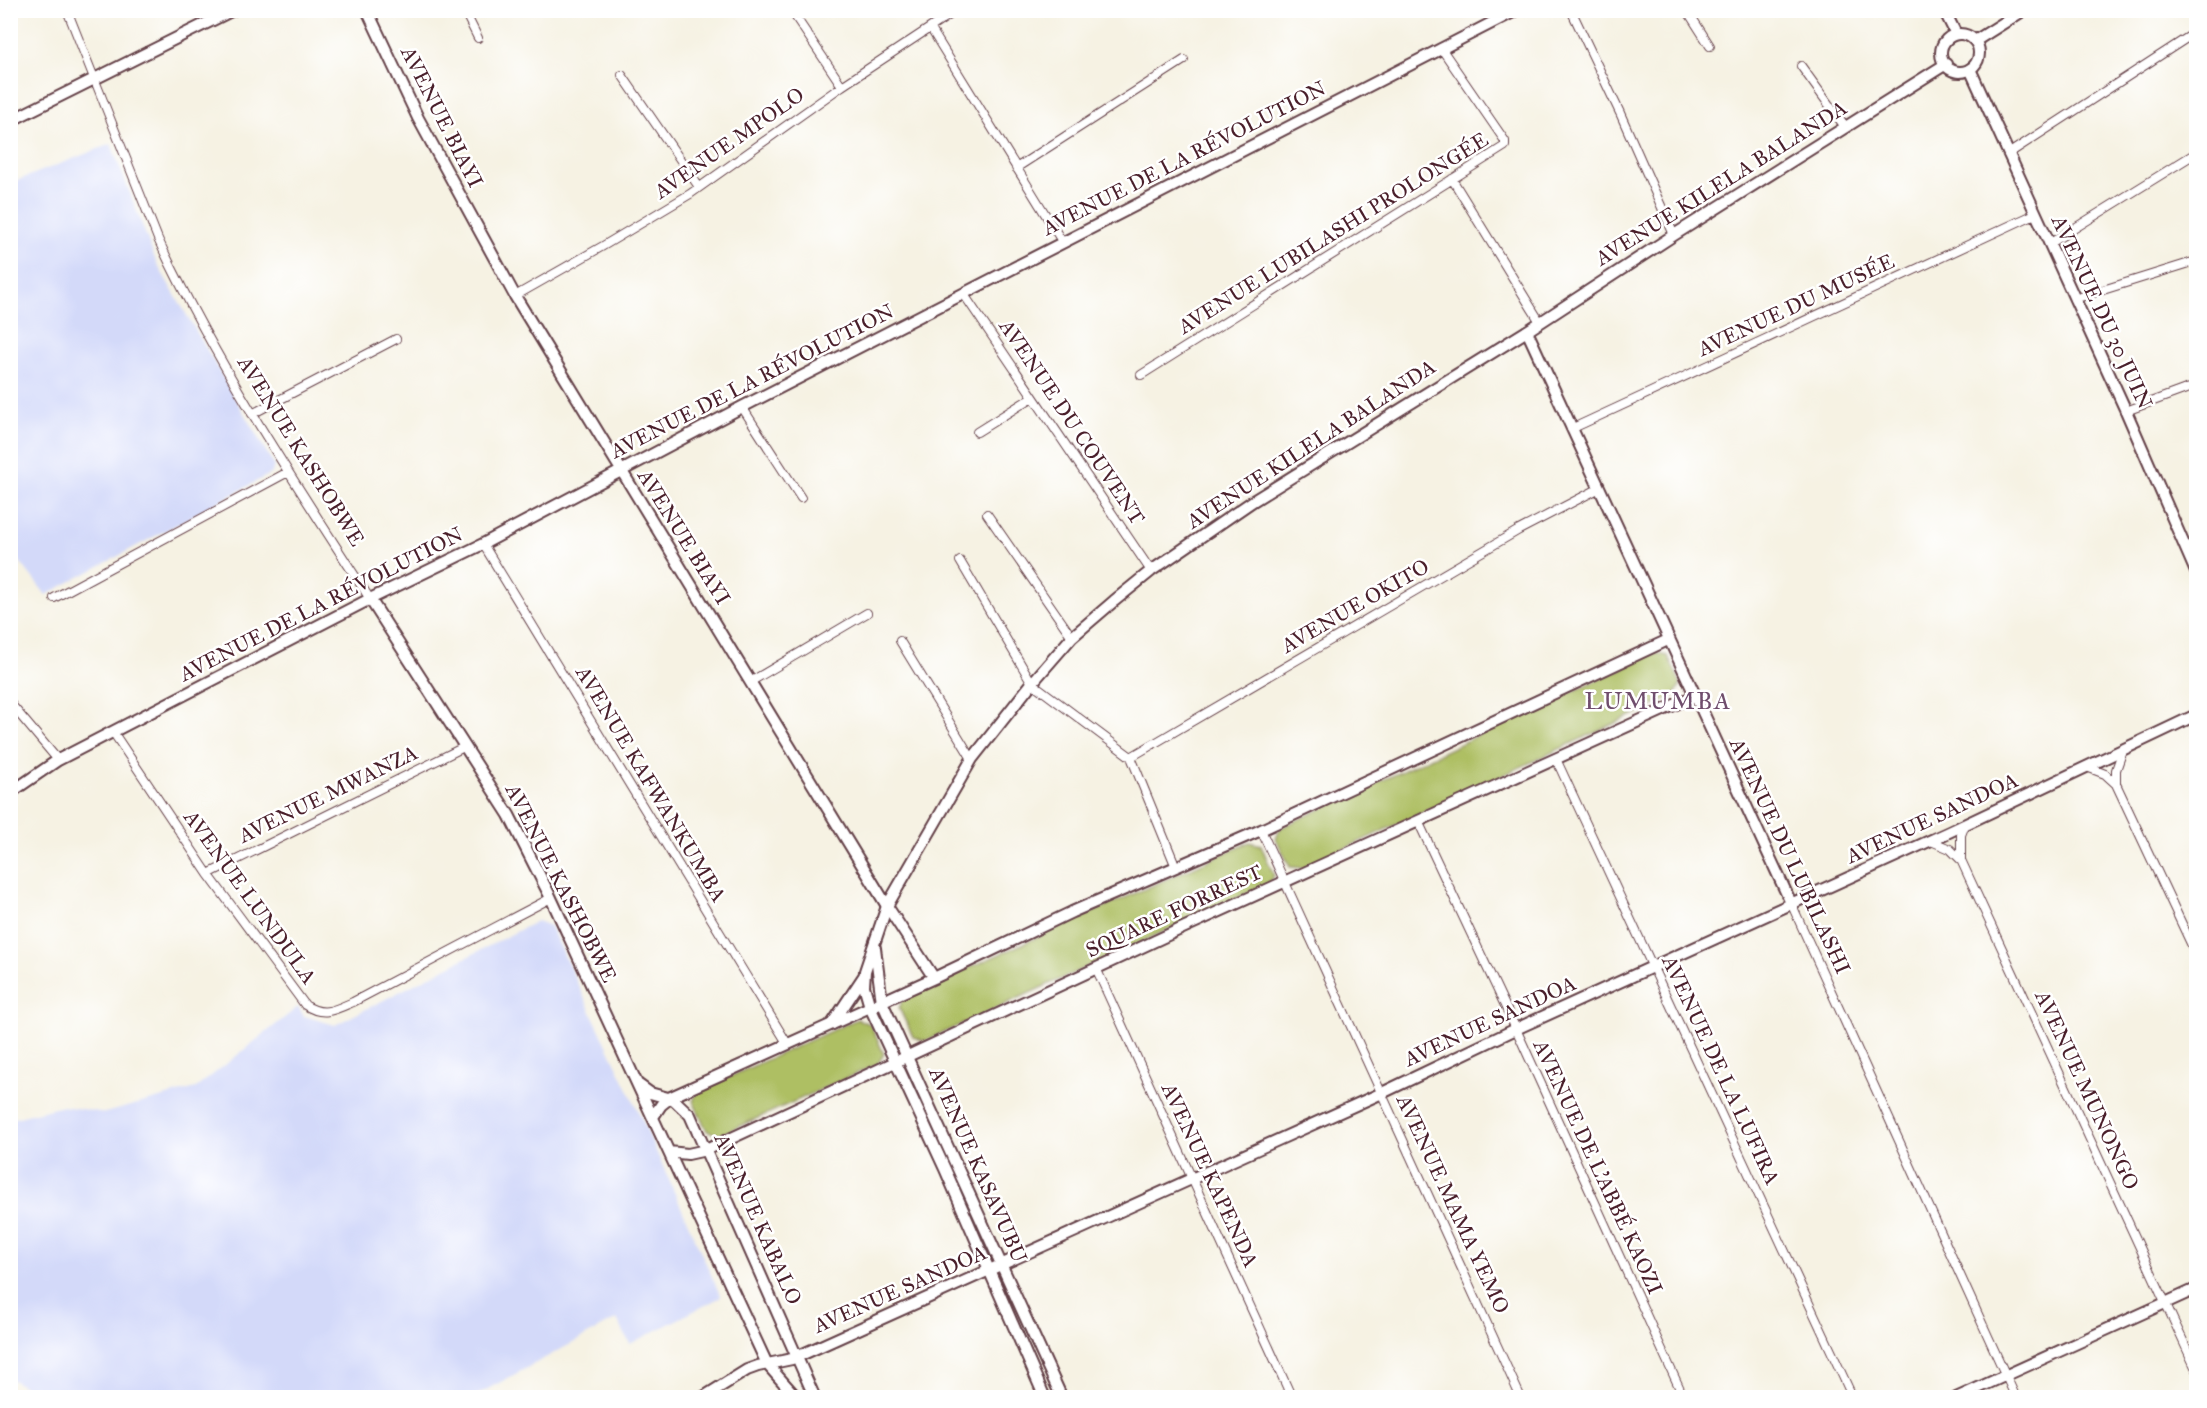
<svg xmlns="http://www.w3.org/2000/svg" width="2207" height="1408" viewBox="0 0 2207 1408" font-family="'IM FELL Great Primer',serif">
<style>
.built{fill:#d3d9f9}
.green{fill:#aebf63;stroke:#7c6f47;stroke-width:1.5}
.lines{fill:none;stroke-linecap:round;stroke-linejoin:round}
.minor-casing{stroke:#643f47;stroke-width:10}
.tertiary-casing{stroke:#643f47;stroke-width:14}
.secondary-casing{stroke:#643f47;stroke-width:14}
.minor{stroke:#fff;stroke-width:8}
.tertiary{stroke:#fff;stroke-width:10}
.secondary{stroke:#fff;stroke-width:10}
.labels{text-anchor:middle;stroke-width:5;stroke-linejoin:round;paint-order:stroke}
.street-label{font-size:21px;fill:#4a1f2b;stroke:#fff}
.quarter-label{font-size:24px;letter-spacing:1.5px;fill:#704e6d;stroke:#fff}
</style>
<rect width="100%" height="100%" fill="#fff"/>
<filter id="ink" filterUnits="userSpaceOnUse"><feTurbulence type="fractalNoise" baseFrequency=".0167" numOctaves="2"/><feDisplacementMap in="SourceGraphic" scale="12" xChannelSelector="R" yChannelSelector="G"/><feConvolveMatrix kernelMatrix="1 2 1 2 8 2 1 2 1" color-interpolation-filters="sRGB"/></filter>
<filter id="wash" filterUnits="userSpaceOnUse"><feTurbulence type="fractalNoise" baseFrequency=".008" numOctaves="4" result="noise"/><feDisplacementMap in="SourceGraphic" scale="24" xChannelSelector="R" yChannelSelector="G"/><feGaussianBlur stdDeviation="1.35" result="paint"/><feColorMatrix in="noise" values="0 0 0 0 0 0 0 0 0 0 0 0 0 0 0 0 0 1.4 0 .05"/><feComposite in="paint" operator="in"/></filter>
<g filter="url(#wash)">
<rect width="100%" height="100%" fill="#f6f2e3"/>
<path class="built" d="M111,144L157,264L274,465L272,473L46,595L11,550V183Z
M537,921L550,926L637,1108L721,1297L630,1344L617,1319L473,1397L43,1398L11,1379V1119L63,1106L105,1113L196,1088L298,1007L304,1016L335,1025Z"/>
<path class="green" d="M1655,653L1668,656L1681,684L1674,696L1303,868L1290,867L1276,839L1280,828Z
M1249,842L1261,845L1274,876L1268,884L925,1041L913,1037L899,1008L904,997Z
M857,1019L870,1024L884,1054L878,1064L720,1135L707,1131L693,1101L698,1091Z"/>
</g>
<g filter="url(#ink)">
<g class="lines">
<g class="minor-casing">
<path id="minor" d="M67,10L158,239C217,365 294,482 370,599
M464,10L478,38
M791,10L842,86
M1571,10L1620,113L1674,235
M1687,10L1710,46
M931,29L1063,243
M1801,66L1845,127
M622,75L699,187
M2008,154L2196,32
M1016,168L1184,60
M1452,179L1540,322
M2049,244L2196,153
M963,293L1151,571
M515,296L603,246L690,194L842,86L957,10
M2074,299L2196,261
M1141,375L1505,146V141L1441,48
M742,407L801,498
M2126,411L2186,389L2196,387
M252,414L396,339
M1571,429L2035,214
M977,432L1033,397
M987,514L1072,637
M483,544L787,1043
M960,561L1032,683L1131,757L1176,867
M54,598L288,472
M900,641L972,759
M750,682L867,613
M10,703L58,760
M113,732L208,874L305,1005C323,1017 335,1010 353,1002L551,898
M2123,750L2116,770V784L2196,954
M1131,757L1519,530L1598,489
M1556,759L1853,1398
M2087,767L2105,774L2116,784
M1418,821L1516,1029L1684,1398
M1965,825L1961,835V860L2196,1369
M1261,830L1521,1398
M1931,841L1950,849L1961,860
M208,874L464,747
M1791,903L2016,1398
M1096,968L1292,1398"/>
</g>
<g class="tertiary-casing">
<path id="tertiary" d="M367,10L418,118L515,296L887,906L934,978
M1944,10L1956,34
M1970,69L2126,411L2196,572
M10,121L233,10
M1527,331L1791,903
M370,599L509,815L551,898L767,1364L797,1398
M10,793L58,760L370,599L483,544L742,407L1517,10
M639,1085L650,1093L668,1098
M671,1097L690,1115L815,1398
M653,1117L661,1105L671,1097L934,978L1072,912L1261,830L1668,640
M669,1152L688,1154L706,1150L1185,927L1694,696
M702,1398L747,1370L758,1366L792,1359L1382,1093L1516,1029L1949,832L2196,715
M1956,1398L2196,1289"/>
</g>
<g class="secondary-casing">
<path id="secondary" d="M1941 53a19 19 0 1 1 38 0a19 19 0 1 1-38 0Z
M1975,41L2024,10
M875,948L882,1002L1062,1398
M832,1024L864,976
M1045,1398L945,1169L870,1007L864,986L865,971L887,906L972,759L1032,683L1072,637L1114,601L1151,571L1253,501L1527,331L1674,235L1946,64"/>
</g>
<use href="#minor" class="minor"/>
<use href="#tertiary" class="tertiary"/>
<use href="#secondary" class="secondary"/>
</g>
</g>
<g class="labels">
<g class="street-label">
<text transform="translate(442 117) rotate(63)" y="7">AVENUE BIAYI</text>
<text transform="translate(729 143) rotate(-35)" y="7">AVENUE MPOLO</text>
<text transform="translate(1184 158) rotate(-27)" y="7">AVENUE DE LA RÉVOLUTION</text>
<text transform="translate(1721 183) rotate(-32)" y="7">AVENUE KILELA BALANDA</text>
<text transform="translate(1333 233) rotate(-32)" y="7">AVENUE LUBILASHI PROLONGÉE</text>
<text transform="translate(1796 305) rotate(-25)" y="7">AVENUE DU MUSÉE</text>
<text transform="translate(2102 312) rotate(65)" y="7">AVENUE DU 30 JUIN</text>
<text transform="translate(752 381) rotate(-27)" y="7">AVENUE DE LA RÉVOLUTION</text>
<text transform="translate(1072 422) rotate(56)" y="7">AVENUE DU COUVENT</text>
<text transform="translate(1311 444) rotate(-33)" y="7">AVENUE KILELA BALANDA</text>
<text transform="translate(301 451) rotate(58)" y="7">AVENUE KASHOBWE</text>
<text transform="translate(684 537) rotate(58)" y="7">AVENUE BIAYI</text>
<text transform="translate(321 604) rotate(-27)" y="7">AVENUE DE LA RÉVOLUTION</text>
<text transform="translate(1355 606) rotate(-30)" y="7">AVENUE OKITO</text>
<text transform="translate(651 784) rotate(59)" y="7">AVENUE KAFWANKUMBA</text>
<text transform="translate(328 794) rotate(-26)" y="7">AVENUE MWANZA</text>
<text transform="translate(1932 818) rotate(-25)" y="7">AVENUE SANDOA</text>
<text transform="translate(1790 856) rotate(65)" y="7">AVENUE DU LUBILASHI</text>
<text transform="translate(561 883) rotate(63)" y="7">AVENUE KASHOBWE</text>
<text transform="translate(250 897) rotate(54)" y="7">AVENUE LUNDULA</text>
<text transform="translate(1174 911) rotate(-25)" y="7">SQUARE FORREST</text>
<text transform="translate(1490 1021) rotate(-25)" y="7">AVENUE SANDOA</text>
<text transform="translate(1721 1070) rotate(65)" y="7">AVENUE DE LA LUFIRA</text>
<text transform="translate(2087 1090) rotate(65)" y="7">AVENUE MUNONGO</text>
<text transform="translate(978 1165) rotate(66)" y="7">AVENUE KASAVUBU</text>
<text transform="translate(1598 1167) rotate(65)" y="7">AVENUE DE L'ABBÉ KAOZI</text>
<text transform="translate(1210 1175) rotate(65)" y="7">AVENUE KAPENDA</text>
<text transform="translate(1453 1204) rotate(65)" y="7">AVENUE MAMA YEMO</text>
<text transform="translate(758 1219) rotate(66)" y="7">AVENUE KABALO</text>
<text transform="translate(900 1289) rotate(-24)" y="7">AVENUE SANDOA</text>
</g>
<g class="quarter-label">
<text x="1658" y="709">LUMUMBA</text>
</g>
</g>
<rect width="2207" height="1408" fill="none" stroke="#fff" stroke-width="36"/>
</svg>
